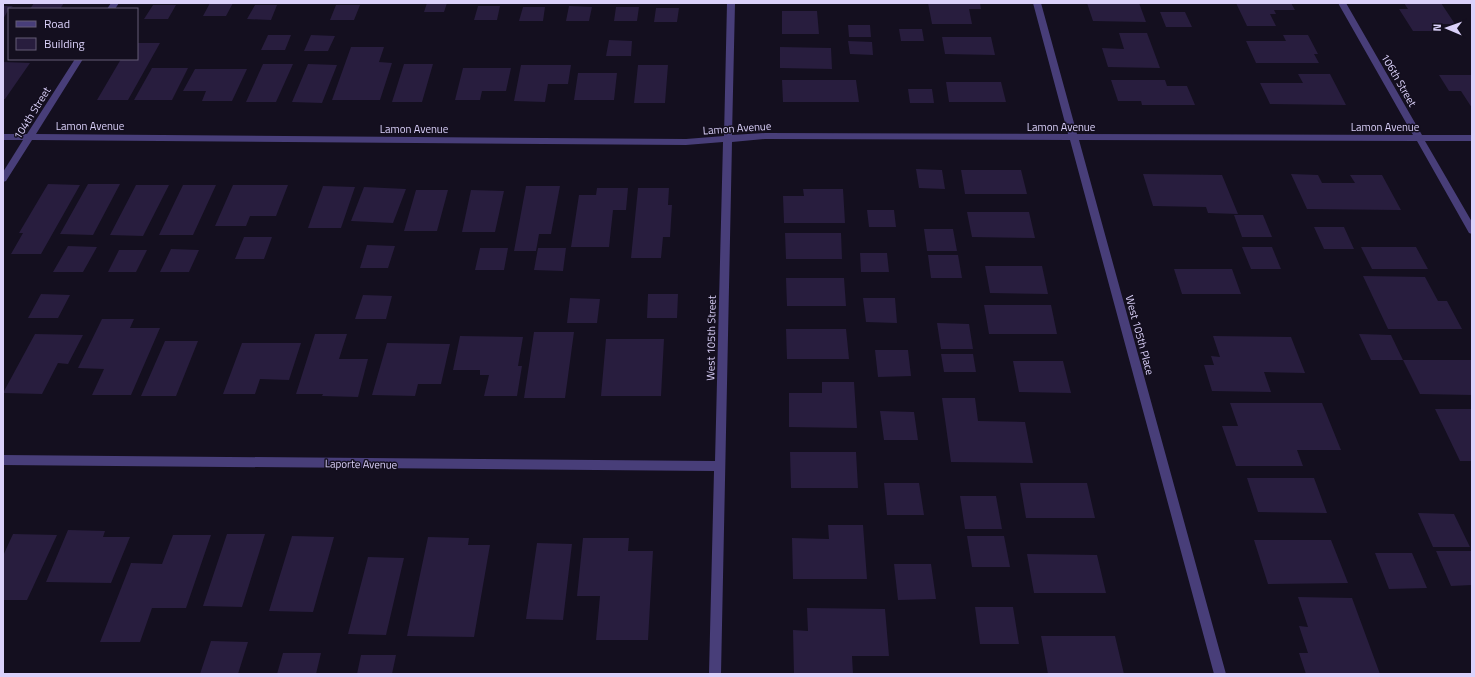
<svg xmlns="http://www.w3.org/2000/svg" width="1475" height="677" viewBox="0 0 1475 677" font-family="'Titillium Web',sans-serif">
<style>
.building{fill:#281d3e}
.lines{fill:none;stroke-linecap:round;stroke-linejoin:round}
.street{fill:#483e79;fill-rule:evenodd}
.labels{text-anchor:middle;stroke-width:3;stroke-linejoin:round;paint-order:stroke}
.street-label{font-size:11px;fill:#dbd1fa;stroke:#140f1f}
</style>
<rect width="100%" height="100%" fill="#140f1f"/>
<path class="building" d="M34,3H64L60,9H30Z
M210,3H233L226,16H203Z
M427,3H447L444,12H424Z
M928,3H980L981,9H969L972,24H932Z
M1087,3H1139L1146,22L1093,21Z
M1236,3H1291L1295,10H1274L1276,14H1270L1276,26H1247Z
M1404,3H1441L1455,24H1434L1438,31H1413L1399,9H1408Z
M153,5H176L168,19H144Z
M255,5H277L271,20L247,19Z
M336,5H360L354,20H330Z
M3,6H13L9,9L3,19Z
M478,6H500L497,20H474Z
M569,6L592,7L589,21H566Z
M523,7H545L543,21H519Z
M616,7H639L637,21H614Z
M656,8H679L677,22H654Z
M782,11H817L819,34H782Z
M1160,12H1185L1192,27H1166Z
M848,25H870L871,37H849Z
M899,29H922L924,41H901Z
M1119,33H1147L1160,68L1108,67L1102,48L1124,49Z
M268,35H291L285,50H261Z
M311,35L335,36L328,51H304Z
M1283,35H1308L1318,54H1314L1319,63H1256L1246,41H1286Z
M942,37H991L995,55L945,54Z
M609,40L632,41L631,56H606Z
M848,41L872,42L873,55L850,54Z
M137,43H160L128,100H97L121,59H137Z
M351,47H384L379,62L392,63L380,100H332Z
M780,47L831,48L832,69L780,68Z
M3,62L30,63L5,99H3Z
M263,64H293L276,102H246Z
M308,64L337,65L322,103L292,102Z
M404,64H433L422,102H392Z
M521,65H571L568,84H548L545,102L514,101Z
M638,65H668L665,103H634Z
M152,68H188L172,100H134Z
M463,68H511L506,91H482L480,100H455Z
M195,69H247L232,101H202L206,91H183Z
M578,73H617L614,100H574Z
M1298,74H1330L1346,105L1270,104L1260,83H1303Z
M1439,75H1472V108L1461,91H1449Z
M782,80H856L859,102H783Z
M1111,80H1165L1167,86H1187L1195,105H1142L1141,101H1118Z
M946,82H1001L1006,102H949Z
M908,89H932L934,103H910Z
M916,169L942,170L945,189L919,188Z
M961,170H1021L1027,194H965Z
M1143,174L1222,175L1238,214L1208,213L1206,207L1153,206Z
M1291,174L1318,175L1322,183H1355L1350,175H1382L1401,210L1307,209Z
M48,184L80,185L41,254H11L23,233H19Z
M88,184H120L93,235L60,234Z
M136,185H169L143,236L110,235Z
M183,185H216L193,235H159Z
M233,185H288L276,216H250L246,226H215Z
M323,186L355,187L341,228H308Z
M526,186H560L551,234H539L536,251H514Z
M364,187L406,189L393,223L351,221Z
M597,188H628L626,210H613L609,247H571L579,195H596Z
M638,188H669L668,205H672L670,237H663L661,258H631Z
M803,189H843L845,223H784L783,196H804Z
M416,190H448L437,231H404Z
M471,190L504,191L495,232H462Z
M867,210H894L896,227H869Z
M967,212H1029L1035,238L972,237Z
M1234,215H1263L1272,237H1242Z
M1314,227H1344L1354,249H1324Z
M924,229H953L957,251H927Z
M785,233H841L842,259H786Z
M244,237H272L264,259H235Z
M367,245L395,246L388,268H360Z
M68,246L97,247L83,272H53Z
M1242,247H1272L1281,269H1251Z
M1361,247H1416L1428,269H1372Z
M480,248H508L504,270H475Z
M538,248H566L563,271L534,270Z
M171,249L199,250L189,272H160Z
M119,250H147L136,272H108Z
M860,253H887L889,272H861Z
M928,255H958L962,278H931Z
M985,266H1042L1048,294L990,293Z
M1174,269H1232L1241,294H1182Z
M1363,276L1425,277L1438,301H1447L1462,329H1388Z
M786,278H844L846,306H787Z
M41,294L70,295L58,318H28Z
M648,294H678L677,318H647Z
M363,295L392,296L386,319H355Z
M570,298L600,299L597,323H567Z
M863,298H895L897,323L866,322Z
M984,305H1051L1057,334H989Z
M102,319H134L130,328H160L131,395H92L104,369L78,368Z
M937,323L969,324L973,349H941Z
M786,329H846L849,359H787Z
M534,332H574L565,398H524Z
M35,334L83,335L68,364L58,363L42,394L3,393Z
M315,334H347L339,359H368L358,397L322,396L323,394H296Z
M1359,334L1391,335L1403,360H1371Z
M460,336L523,337L518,366H522L517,396H484L489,375H480V370H453Z
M1213,336L1291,337L1305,373L1264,372L1271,392L1212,391L1204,365H1214L1211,356L1220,357Z
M606,339H664L661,396H601Z
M165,341H198L176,396H141Z
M242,343H301L289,380L260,379L255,394H223Z
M387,343L450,344L441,384H418L415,396L372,395Z
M875,350H908L911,376L878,377Z
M941,354H973L976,372H944Z
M1403,360H1472V395L1420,394Z
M1013,361H1063L1071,393L1019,392Z
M822,382H854L857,428L789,427V393H822Z
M942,398H975L978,421L1025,422L1033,463L951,462Z
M1230,403H1322L1341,450H1297L1303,466H1236L1222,426H1238Z
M1435,409H1472V461H1460Z
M880,411L914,412L918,440H884Z
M790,452H856L858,488H791Z
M1247,478H1314L1327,513L1258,512Z
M884,483H919L924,515H887Z
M1020,483H1087L1095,518H1026Z
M960,496H996L1002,529H965Z
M1418,513L1454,514L1470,547H1433Z
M828,525H863L867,579H793L792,538L829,539Z
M68,530L105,531L103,537H130L111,583L46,582Z
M13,534L57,535L27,600H3V556Z
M227,534H265L242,607L203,606Z
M173,535H211L186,608H152L140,642H100L131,563L162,564Z
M292,536L334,537L313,612L269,611Z
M967,536H1004L1010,567H972Z
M428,537L469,538L468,545H490L474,637L407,636Z
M583,538H629L628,551H653L648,640H596L600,596H577Z
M1254,540H1331L1348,583L1268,584Z
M537,543L572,544L563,620L526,619Z
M1436,551H1472V585L1451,586Z
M1375,553H1412L1427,588L1389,589Z
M1027,554L1097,555L1106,593H1034Z
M368,557L404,558L386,635L348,634Z
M894,564H931L936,599L898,600Z
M1298,597L1352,598L1380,674H1306L1299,653H1308L1299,626L1308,627Z
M975,607H1013L1019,644H980Z
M807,608L885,609L889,656H852L853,674H794L793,630L808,631Z
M1041,636H1115L1124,674H1048Z
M211,641L248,642L238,674H200Z
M283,653H321L316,674H277Z
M361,655H396L392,674H357Z"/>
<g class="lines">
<path class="street" d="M111,3H119L115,9H107Z
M727,3H735L732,135L765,133L1068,134L1033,3H1041L1077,134L1413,135L1338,3H1346L1422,135H1472V141H1425L1472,222V234L1469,233L1417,141L1079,140L1226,674H1214L1070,140L765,139L732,142L721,674H709L714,471L3,465V455L715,461L723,142L686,145L32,140L6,181L3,182V172L23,140H3V134H27L75,59H83L36,134L686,139L724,136Z"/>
</g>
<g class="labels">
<g class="street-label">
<text transform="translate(1399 80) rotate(60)" y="4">106th Street</text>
<text transform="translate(32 113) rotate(-58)" y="4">104th Street</text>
<text x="90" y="130">Lamon Avenue</text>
<text x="1061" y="131">Lamon Avenue</text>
<text x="1385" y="131">Lamon Avenue</text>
<text transform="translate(737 128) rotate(-4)" y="4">Lamon Avenue</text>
<text x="414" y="133">Lamon Avenue</text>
<text transform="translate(1140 335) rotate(75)" y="4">West 105th Place</text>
<text transform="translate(711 338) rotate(-89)" y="4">West 105th Street</text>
<text transform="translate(361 464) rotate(1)" y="4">Laporte Avenue</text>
</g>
</g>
<rect width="1475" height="677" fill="none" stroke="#dbd1fa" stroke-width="8"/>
<rect x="8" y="8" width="130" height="52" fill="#140f1f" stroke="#645d77"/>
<rect x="16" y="21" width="20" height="6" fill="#483e79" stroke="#645d77"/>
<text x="44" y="28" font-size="12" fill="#dbd1fa">Road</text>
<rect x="16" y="38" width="20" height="12" fill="#281d3e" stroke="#645d77"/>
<text x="44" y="48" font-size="12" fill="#dbd1fa">Building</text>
<g transform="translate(1447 28) rotate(272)" stroke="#140f1f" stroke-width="3" paint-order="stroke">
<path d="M0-3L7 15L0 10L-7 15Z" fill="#dbd1fa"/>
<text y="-6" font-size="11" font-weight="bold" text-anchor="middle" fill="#dbd1fa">N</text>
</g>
</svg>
